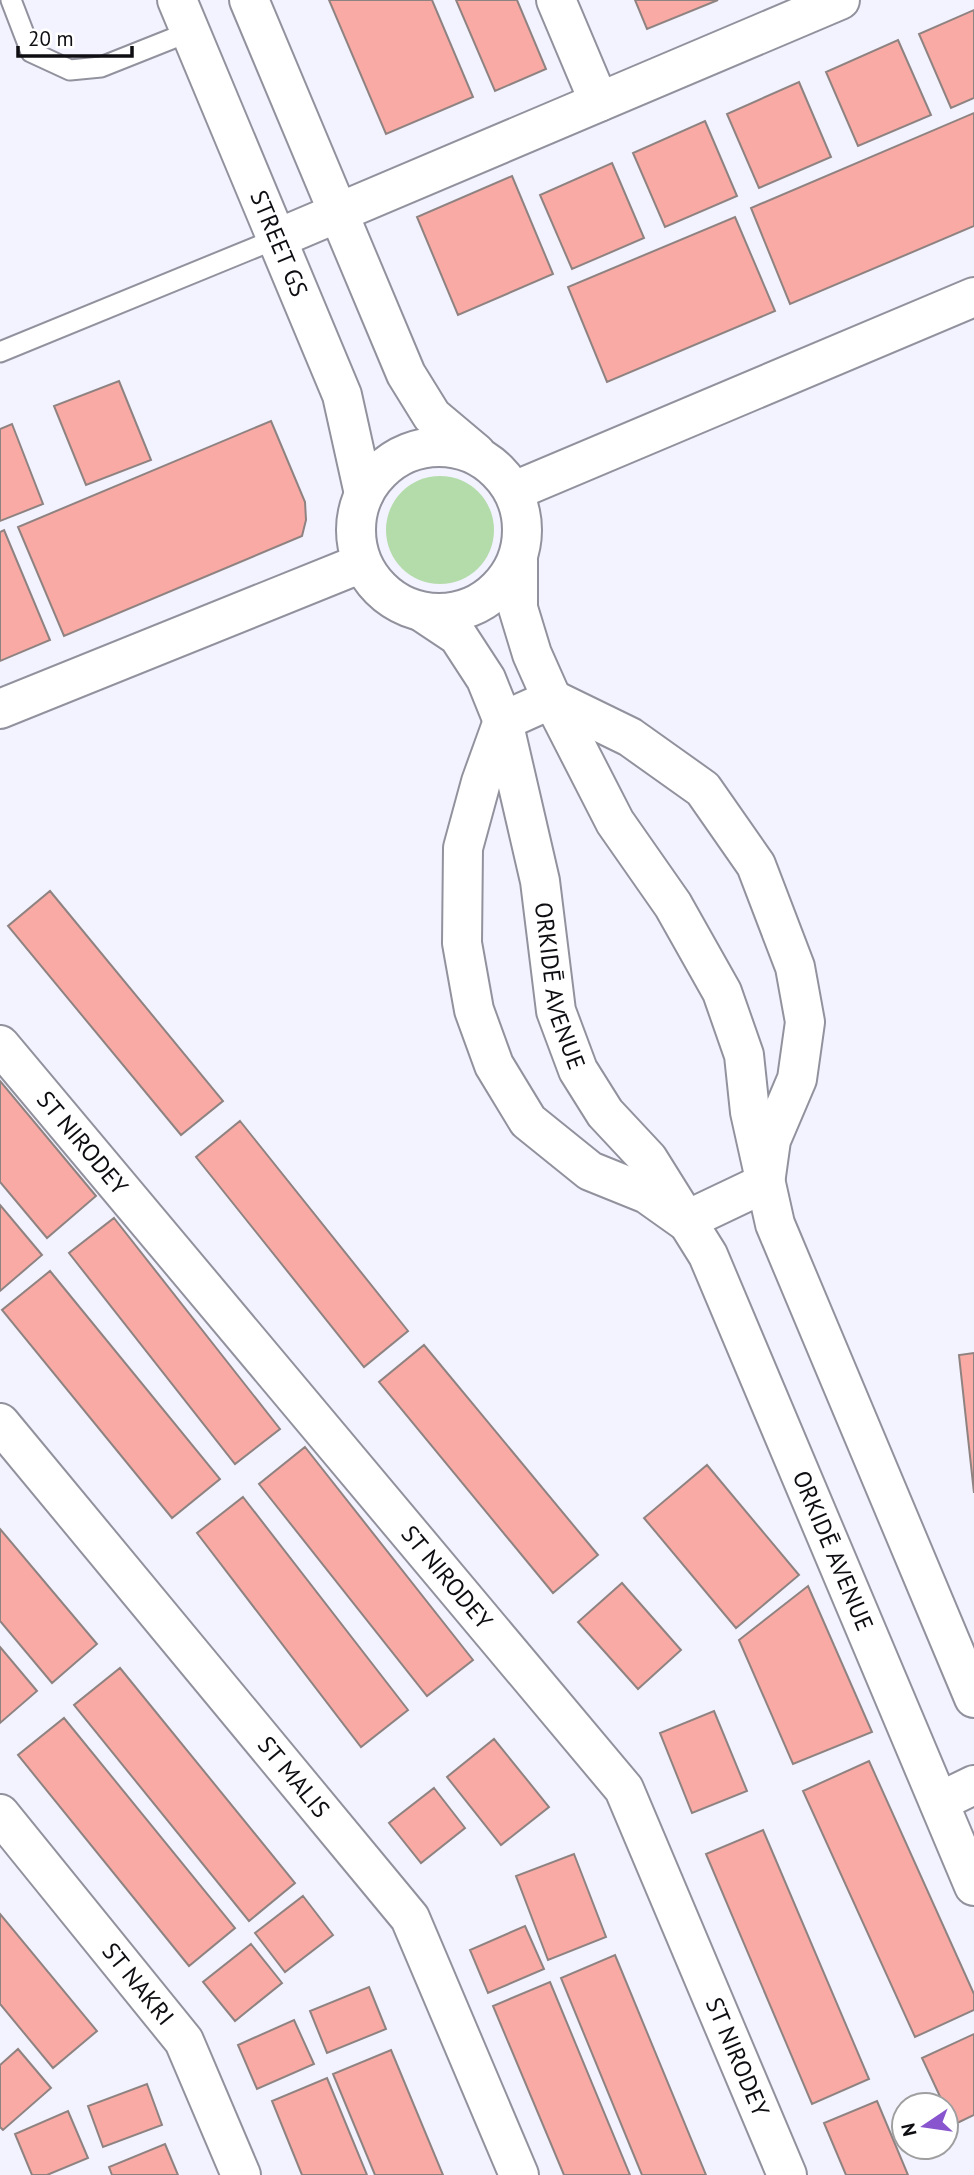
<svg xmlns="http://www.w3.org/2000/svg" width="974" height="2175" viewBox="0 0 974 2175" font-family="'PT Sans',sans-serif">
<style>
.green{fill:#b4dbaa}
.building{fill:#f9aaa5;stroke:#8f8382;stroke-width:2}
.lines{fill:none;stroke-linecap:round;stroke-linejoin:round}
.lane-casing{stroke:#91929d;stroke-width:23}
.street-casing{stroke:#91929d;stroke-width:42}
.secondary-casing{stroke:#91929d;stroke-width:42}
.lane{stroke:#fff;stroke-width:19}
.street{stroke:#fff;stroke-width:38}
.secondary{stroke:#fff;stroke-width:38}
.labels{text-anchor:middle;stroke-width:7;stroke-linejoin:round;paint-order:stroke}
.street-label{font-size:24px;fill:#0e0e12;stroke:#fff}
</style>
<rect width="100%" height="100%" fill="#f2f3ff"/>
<path class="green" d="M386 530a54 54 0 1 1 108 0a54 54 0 1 1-108 0Z"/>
<path class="building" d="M329,0H432L473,97L386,134Z
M456,0H517L546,69L495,91Z
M635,0H718L647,29Z
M974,10V98L951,108L919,34Z
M898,40L931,115L858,146L826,72Z
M799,82L831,157L759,188L727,114Z
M974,113V226L790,304L751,208Z
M705,121L737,196L665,227L633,153Z
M612,163L644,238L572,269L540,195Z
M512,176L553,274L458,315L417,217Z
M735,217L775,311L607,382L568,287Z
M119,381L151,460L86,485L54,406Z
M271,421L305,502L306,520L302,536L64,636L18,527Z
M12,424L43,504L0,521V429Z
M4,530L50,640L0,661V532Z
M50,891L223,1101L181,1135L8,926Z
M0,1081L96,1196L47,1238L0,1182Z
M240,1121L408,1331L364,1367L196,1157Z
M0,1205L42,1255L0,1291Z
M114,1218L280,1429L235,1464L69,1253Z
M50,1271L220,1479L172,1518L2,1310Z
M424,1345L598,1555L553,1593L379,1382Z
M974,1353V1493L959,1355Z
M305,1447L473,1660L427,1696L259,1484Z
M707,1465L799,1575L736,1628L644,1518Z
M243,1497L408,1710L361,1747L197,1533Z
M0,1529L97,1644L52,1683L0,1621Z
M622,1583L681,1650L638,1689L578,1622Z
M808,1586L872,1732L793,1764L739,1640Z
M0,1647L37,1691L0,1723Z
M120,1668L295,1883L249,1921L74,1705Z
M714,1711L747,1791L692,1813L660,1733Z
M64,1718L235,1928L189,1966L18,1755Z
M494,1739L549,1807L501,1845L447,1777Z
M869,1761L974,1994V2010L915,2037L803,1791Z
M434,1788L465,1828L421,1863L389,1823Z
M763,1830L869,2079L812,2104L706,1854Z
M574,1854L606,1937L548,1960L516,1876Z
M303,1896L333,1935L285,1972L255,1933Z
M0,1914L97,2031L53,2068L0,2004Z
M525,1926L544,1969L488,1993L470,1950Z
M251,1944L282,1983L235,2021L203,1982Z
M615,1955L706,2175H642L561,1978Z
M550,1982L630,2175H564L493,2006Z
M369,1987L386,2029L327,2053L310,2011Z
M294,2020L314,2064L257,2089L238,2045Z
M974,2034V2115L953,2125L946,2105H944L922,2058Z
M18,2049L51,2088L3,2130L0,2127V2065Z
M391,2050L443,2175H375L333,2074Z
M327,2078L367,2175H302L272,2101Z
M147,2084L162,2125L103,2147L88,2106Z
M877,2101L908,2175H846L824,2123Z
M68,2111L88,2158L47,2175H32L15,2134Z
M165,2144L178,2175H112L109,2167Z"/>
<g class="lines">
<g class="lane-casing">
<path id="lane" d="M11,0L31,52L70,70L101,67L189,32
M0,352L276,239"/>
</g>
<g class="street-casing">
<g id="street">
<path d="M556,0L599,102"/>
<path d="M276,239L840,0"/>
<path d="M552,699L630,737L703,789L756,865L795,967L805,1022L797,1079L771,1140L765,1183L685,1221L647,1194L590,1171L528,1121L494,1065L474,1010L462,943L463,848L481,782L503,721Z"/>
<path d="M0,709L362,563"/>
<path id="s1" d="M0,1045L624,1789L787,2175"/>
<path id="s2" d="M0,1423L410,1918L519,2175"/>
<path id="s3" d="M0,1814L184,2041L241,2175"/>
</g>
</g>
<g class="secondary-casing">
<g id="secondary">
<path id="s4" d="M177,0L342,395L364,494"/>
<path d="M249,0L406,374L432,416L476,453"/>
<circle cx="439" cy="530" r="83"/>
<path d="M514,491L974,297"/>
<path d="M518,560V608L532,654L552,699L615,822L673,905L722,992L744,1055L750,1112L775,1224L974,1698"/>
<path id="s5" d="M422,612L458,636L486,679L503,721L540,881L556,1011L578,1070L605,1113L648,1159L708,1255L974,1886"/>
<path d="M939,1802L974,1785"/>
</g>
</g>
<use href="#lane" class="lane"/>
<use href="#street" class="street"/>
<use href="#secondary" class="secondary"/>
</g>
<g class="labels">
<g class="street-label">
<text dy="8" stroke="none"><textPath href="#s4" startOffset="264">STREET GS</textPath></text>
<text dy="8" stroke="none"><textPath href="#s5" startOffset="411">ORKIDĒ AVENUE</textPath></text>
<text dy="8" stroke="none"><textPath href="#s1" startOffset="128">ST NIRODEY</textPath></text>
<text dy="8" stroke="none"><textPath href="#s5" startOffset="1046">ORKIDĒ AVENUE</textPath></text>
<text dy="8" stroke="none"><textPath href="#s1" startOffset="695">ST NIRODEY</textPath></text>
<text dy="8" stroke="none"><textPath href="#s2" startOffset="460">ST MALIS</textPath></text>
<text dy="8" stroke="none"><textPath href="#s3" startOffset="219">ST NAKRI</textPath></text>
<text dy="8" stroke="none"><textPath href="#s1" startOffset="1262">ST NIRODEY</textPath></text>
</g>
</g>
<g transform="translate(925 2126) rotate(257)"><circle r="33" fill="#ffffff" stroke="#9f9fa0" stroke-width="2"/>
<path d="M0-5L12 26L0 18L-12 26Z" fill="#8855ce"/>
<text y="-10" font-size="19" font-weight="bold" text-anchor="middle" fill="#0e0e12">N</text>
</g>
<path d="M18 46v10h114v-10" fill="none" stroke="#0e0e12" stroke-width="3.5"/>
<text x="28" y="46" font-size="21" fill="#0e0e12" stroke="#ffffff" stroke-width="5" paint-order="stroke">20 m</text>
</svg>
